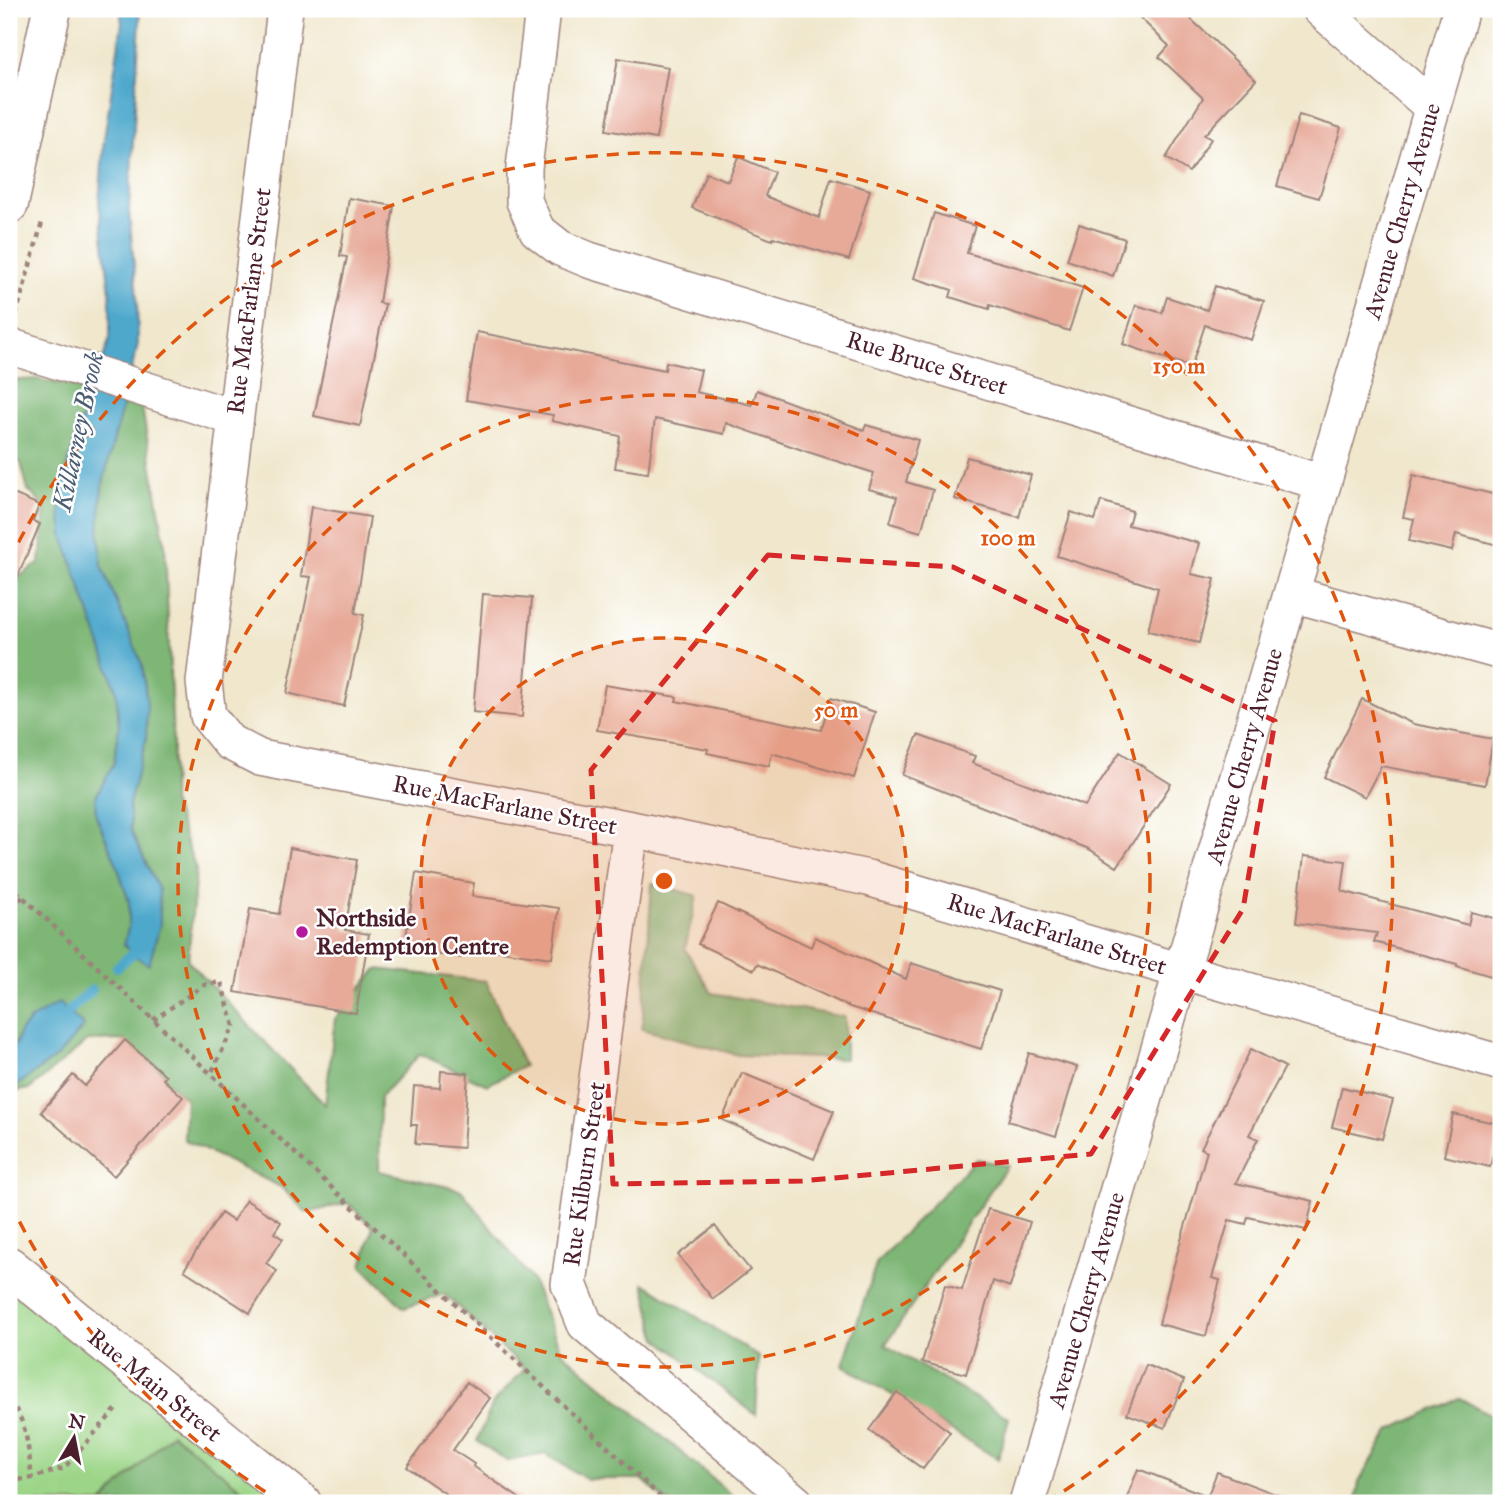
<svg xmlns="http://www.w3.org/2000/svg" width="1510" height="1512" viewBox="0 0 1510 1512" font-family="'IM FELL Great Primer',serif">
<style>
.green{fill:#9cd588;stroke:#737a5a;stroke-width:2}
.forest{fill:#7db674;stroke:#646a50;stroke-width:2}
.water{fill:#4ea8cc;stroke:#4c647c;stroke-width:2}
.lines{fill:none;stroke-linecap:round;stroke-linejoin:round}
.stream{stroke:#4ea8cc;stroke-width:10}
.building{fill:#e7a998}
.minor-casing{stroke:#9d837c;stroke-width:38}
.tertiary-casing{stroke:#9d837c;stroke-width:41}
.secondary-casing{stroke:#9d837c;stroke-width:41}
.path{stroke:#9d837c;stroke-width:4.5;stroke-dasharray:5 5;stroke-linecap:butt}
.minor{stroke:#fff;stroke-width:35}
.tertiary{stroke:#fff;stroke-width:38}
.secondary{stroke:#fff;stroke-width:38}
.marked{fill:none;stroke:#d62828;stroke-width:5;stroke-dasharray:14 9;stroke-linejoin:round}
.ring{fill:none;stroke:#e0560e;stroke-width:3.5;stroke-dasharray:12 9}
.poi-dot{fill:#b5179e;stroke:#fff;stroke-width:2.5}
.labels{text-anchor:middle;stroke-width:5;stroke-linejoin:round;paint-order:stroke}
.street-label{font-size:24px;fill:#4a1f2b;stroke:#fff}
.poi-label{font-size:24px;font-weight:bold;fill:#4a1f2b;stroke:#fff;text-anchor:start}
.water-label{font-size:26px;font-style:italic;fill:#4c5d73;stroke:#fff}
.centre{fill:#e0560e;stroke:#fff;stroke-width:3.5}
.ring-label{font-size:21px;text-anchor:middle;font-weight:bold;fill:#e0560e;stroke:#fff;stroke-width:5;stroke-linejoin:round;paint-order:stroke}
</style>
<rect width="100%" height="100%" fill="#fff"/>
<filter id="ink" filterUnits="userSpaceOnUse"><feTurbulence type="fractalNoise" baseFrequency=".0143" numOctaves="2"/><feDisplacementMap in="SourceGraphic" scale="14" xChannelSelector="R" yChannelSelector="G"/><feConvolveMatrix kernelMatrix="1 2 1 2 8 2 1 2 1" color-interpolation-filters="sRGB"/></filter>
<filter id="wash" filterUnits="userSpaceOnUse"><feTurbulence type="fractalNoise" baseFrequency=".00686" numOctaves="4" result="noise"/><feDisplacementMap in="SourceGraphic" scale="28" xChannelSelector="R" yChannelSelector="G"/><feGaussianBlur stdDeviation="1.57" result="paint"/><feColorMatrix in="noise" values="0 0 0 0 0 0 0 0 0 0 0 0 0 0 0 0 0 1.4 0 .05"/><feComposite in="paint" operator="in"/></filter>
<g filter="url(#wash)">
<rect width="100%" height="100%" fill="#f0e7cc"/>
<path class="green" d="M9,1266L301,1503H9Z"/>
<path class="forest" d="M36,379L68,385L142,407L165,546L173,743L172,802L196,870L188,961L325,1105L335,1019L377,969L486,981L524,1066L487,1085L420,1054L380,1097L379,1171L461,1190L532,1280L561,1351L741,1503H668L642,1479H587L545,1454L507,1461L477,1441L493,1403L525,1369L444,1294L404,1308L362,1266L373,1227L348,1203L307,1213L281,1187L184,1140L186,1099L163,1079L166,1075L125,1040L87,1041L30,1089L9,1092V583L40,563L45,507L28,490L21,463L9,456V381Z
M652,883L697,896L685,949L712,993L845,1017V1059L738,1055L642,1029Z
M976,1159L1007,1166L885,1345L1009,1418L998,1459L843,1365L877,1262Z
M644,1283L759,1357L756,1415L657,1338Z
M1459,1398L1501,1420V1503H1356L1359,1482L1390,1430Z
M172,1433L259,1503H102Z"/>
<path class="water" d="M120,9H140V20L129,211L137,297L138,344L102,487L99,532L102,566L142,664L147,704L146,740L129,804L131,831L159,890L160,925L149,965L132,954L124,945L129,924V902L116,862L96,816L95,798L114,763L119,727L116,690L63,536L60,508L64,479L75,439L110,338V292L99,203L104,139L122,23Z
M59,1003L84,1026L59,1055L9,1091V1053L16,1043L20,1032L30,1020Z"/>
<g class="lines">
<path class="stream" d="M117,967L132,954L135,941
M59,1020L92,990"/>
</g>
<g id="blocks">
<path class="building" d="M1131,9H1180L1256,80L1204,135L1211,139L1189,172L1166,158L1203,98L1159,57L1169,46Z
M618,58L668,67L656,139L606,130Z
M1299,115L1341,128L1319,198L1277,186Z
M738,157L774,172L765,196L819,218L831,178L870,190L849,260L773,237L772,240L692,208L706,173L728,181Z
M349,198L394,206L379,303L385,304L360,426L314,416L347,257L340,256Z
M934,213L975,226L967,253L1024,269L1083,288L1069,331L990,305L989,309L950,297L952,290L914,278Z
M1079,224L1125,239L1113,276L1067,260Z
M1215,286L1264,301L1251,340L1205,325L1191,367L1123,344L1136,305L1162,313L1167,297L1207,310Z
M477,332L665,370L666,362L701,370L696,392L752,405L757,390L864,430L866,425L918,440L906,482L933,490L921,532L890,523L897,497L869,489L874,473L808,452L726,423L724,434L655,419L648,473L615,468L620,436L552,421L553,415L466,400Z
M967,457L1031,475L1019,517L955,499Z
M1413,475L1501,496V546L1456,534L1452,551L1409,541L1414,519L1403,517Z
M9,492L39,505L33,521L40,524L9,597Z
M1101,501L1132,511L1128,525L1199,543L1191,574L1215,579L1199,643L1148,631L1158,588L1057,556L1071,512L1095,520Z
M311,507L370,517L355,613L364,615L344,706L287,693L311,577L301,576Z
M483,594L532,598L522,717L473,712Z
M605,685L677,697L676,701L821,730L831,698L875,712L854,778L772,753L769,766L707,753L708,749L597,730Z
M1362,699L1413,724L1493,739L1485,785L1381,766L1365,797L1324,777Z
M918,735L975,756L972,763L1085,806L1120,752L1171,784L1117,867L1089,849L902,775Z
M290,848L357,860L345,930L369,934L356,1013L235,992L250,909L279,914Z
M1304,856L1346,861L1342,891L1468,925L1471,912L1501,920V979L1457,966V964L1374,942L1377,933L1296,923Z
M416,873L474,883L472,896L559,908L552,958L464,946L462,958L404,950Z
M718,903L811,947L815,937L906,979L911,963L1000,991L981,1049L850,1007L757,964L754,970L698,944Z
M125,1040L166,1076L163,1079L183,1097L114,1176L41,1112L73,1075L85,1086Z
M1251,1049L1285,1067L1249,1135L1258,1139L1236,1183L1313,1201L1306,1230L1248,1217L1246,1224L1229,1220L1212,1278L1220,1280L1206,1336L1159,1324L1173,1268L1207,1151L1201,1148Z
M1029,1053L1077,1067L1056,1136L1008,1121Z
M441,1071L468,1073L463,1148L415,1144L417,1125H411L414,1086L440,1088Z
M742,1073L834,1111L814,1159L722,1120Z
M1342,1087L1393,1100L1382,1139L1332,1127Z
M1453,1114L1500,1124L1490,1167L1444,1156Z
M246,1200L281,1222L274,1233L283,1239L266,1263L277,1271L250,1313L184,1270L221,1213L233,1221Z
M988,1209L1030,1222L1010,1287L993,1281L966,1374L922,1362L945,1285L962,1290Z
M715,1226L750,1270L713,1299L678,1255Z
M1146,1365L1184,1380L1165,1428L1127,1414Z
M467,1382L490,1398L453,1450L474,1464L473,1466L526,1503H459L407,1467Z
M897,1392L950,1432L923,1469L869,1430Z
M1138,1469L1221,1501V1503H1125Z
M1217,1472L1294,1501V1503H1229L1208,1495Z"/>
</g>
</g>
<g filter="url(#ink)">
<use href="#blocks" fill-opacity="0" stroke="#9d837c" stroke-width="2"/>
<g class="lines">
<g class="minor-casing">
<path id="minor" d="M285,9L204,682L208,716L229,742L260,758L631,829L868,878L1181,971L1501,1063
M543,9L524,168V201L537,230L560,248L589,260L1323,483
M1320,9L1432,107
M9,346L235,418
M1292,594L1501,652
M631,829L569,1284L585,1324L796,1503
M1027,1503L1461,9"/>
</g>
<g class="tertiary-casing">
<path id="tertiary" d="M9,204L52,9"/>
</g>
<g class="secondary-casing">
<path id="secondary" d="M9,1266L302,1503"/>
</g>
<path class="path" d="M16,315L43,219
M9,884L667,1503
M9,902L23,898
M153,1020L204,985L221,982L234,1026L211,1074
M9,1401C28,1420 28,1452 32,1478
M9,1481L32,1478L64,1468L118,1407"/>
<use href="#minor" class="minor"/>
<use href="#tertiary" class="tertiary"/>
<use href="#secondary" class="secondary"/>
</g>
</g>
<path class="marked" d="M768,555L953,567L1275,721L1243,909L1091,1154L802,1181L613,1184L591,770Z"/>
<circle cx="664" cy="881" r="243" fill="#e0560e" fill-opacity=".12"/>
<g class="ring">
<circle cx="664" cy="881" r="243"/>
<circle cx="664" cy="881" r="486"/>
<path d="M283 1503A729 729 0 0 1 9 1201M9 561A729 729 0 1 1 1045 1503"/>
</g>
<circle class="poi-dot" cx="302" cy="932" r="7"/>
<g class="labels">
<g class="street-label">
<text transform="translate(1402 211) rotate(-74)" y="8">Avenue Cherry Avenue</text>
<text transform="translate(249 301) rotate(-83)" y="8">Rue MacFarlane Street</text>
<text transform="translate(927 363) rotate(17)" y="8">Rue Bruce Street</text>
<text transform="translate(1244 756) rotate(-74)" y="8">Avenue Cherry Avenue</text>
<text transform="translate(505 805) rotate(11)" y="8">Rue MacFarlane Street</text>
<text transform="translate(1057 934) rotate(17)" y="8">Rue MacFarlane Street</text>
<text transform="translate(584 1174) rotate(-82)" y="8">Rue Kilburn Street</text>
<text transform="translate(1086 1300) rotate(-74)" y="8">Avenue Cherry Avenue</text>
<text transform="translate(155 1385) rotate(39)" y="8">Rue Main Street</text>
</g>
<g class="poi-label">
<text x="316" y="926">Northside<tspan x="316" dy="28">Redemption Centre</tspan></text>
</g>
<g class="water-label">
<text transform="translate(78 431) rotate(-78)" y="9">Killarney Brook</text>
</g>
</g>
<circle cx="664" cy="881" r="10" class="centre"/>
<g class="ring-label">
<text x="1179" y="373">150 m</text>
<text x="1008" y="545">100 m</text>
<text x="836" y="717">50 m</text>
</g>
<rect width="1510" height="1512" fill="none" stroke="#fff" stroke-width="35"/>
<g transform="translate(74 1438) rotate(10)" stroke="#ffffff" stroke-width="5" paint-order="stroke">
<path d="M0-5L12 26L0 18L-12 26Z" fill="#4a1f2b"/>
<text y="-10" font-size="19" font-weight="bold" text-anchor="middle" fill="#4a1f2b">N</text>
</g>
</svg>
